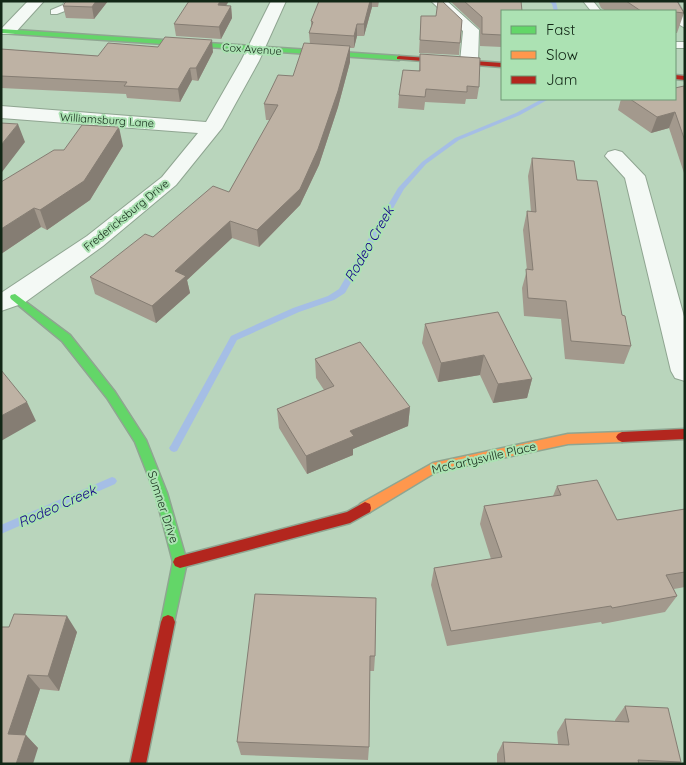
<svg xmlns="http://www.w3.org/2000/svg" width="686" height="765" viewBox="0 0 686 765" font-family="Quicksand,sans-serif">
<style>
.lines{fill:none;stroke-linecap:round;stroke-linejoin:round}
.stream{fill:#a5bee5;fill-rule:evenodd}
.lane-casing{stroke:#8fa591;stroke-width:2}
.street-casing{stroke:#8fa591;stroke-width:2}
.fast-casing{stroke:#8fa591;stroke-width:3}
.slow-casing{stroke:#8fa591;stroke-width:3}
.jam-casing{stroke:#8fa591;stroke-width:3}
.lane{fill:#f4f9f5;fill-rule:evenodd}
.street{fill:#f4f9f5;fill-rule:evenodd}
.fast{fill:#63d668;fill-rule:evenodd}
.slow{fill:#ff974d;fill-rule:evenodd}
.jam{fill:#b3261e;fill-rule:evenodd}
.wall{fill:#a3998d}
.shaded-wall{fill:#857d73}
.building{fill:#beb2a4;stroke:#857d73}
.labels{text-anchor:middle;stroke-width:4;stroke-linejoin:round;paint-order:stroke}
.far-street-label{font-size:11px;fill:#122716;stroke:#ace2b3}
.street-label{font-size:12px;fill:#122716;stroke:#ace2b3}
.water-label{font-size:14px;font-style:italic;fill:#0f0088;stroke:#ace2b3}
</style>
<rect width="100%" height="100%" fill="#b9d5bc"/>
<g class="lines">
<path class="stream" d="M548,1L556,2L558,11H554L552,4Z
M542,99H549L520,115L459,140L426,164L404,189L345,293L334,300L299,312L237,340L177,451L174,452L171,451L169,448L171,445L231,336L293,308L328,296L339,289L398,188L422,162L455,138L516,113Z
M112,477L115,478L117,481L115,484L1,534V525Z"/>
<g class="lane-casing">
<path id="lane" d="M65,1H75L70,9L57,14H51V10L63,5Z
M583,1H593L601,11H591Z
M667,1H677L685,15V28L680,25L675,11H673Z
M675,42H685V48H675Z"/>
</g>
<g class="street-casing">
<path id="street" d="M28,1H44L14,34H2V28Z
M271,1H286L259,61L222,128L176,185L103,246L24,303L1,311V293L87,236L162,177L198,133L1,118V106L206,122L241,61Z
M431,1H447L479,30L478,62L475,66H463L460,62L463,31Z
M615,150L622,152L645,176L685,320V381L675,378L671,371L625,178L605,156L608,152Z"/>
</g>
<g class="fast-casing">
<path id="fast" d="M1,29L399,56L402,58L399,60L1,33Z
M15,294L70,335L115,392L146,440L167,493L187,562L173,627L168,629L163,627L161,622L173,562L155,493L135,442L107,398L62,341L11,299L10,297L11,295Z"/>
</g>
<g class="slow-casing">
<path id="slow" d="M622,432L626,434L628,437L626,440L622,442L568,444L436,472L370,512L365,514L360,512L359,508L360,504L433,463L568,434Z"/>
</g>
<g class="jam-casing">
<path id="jam" d="M399,56L502,63V67L397,59V57Z
M675,75L685,76V80L675,79Z
M685,429V439L622,442L618,440L616,437L618,434L622,432Z
M365,502L370,504L371,508L370,512L350,523L180,568L175,566L173,562L175,558L180,556L347,512Z
M168,615L173,617L175,622L146,764H130L161,622L163,617Z"/>
</g>
<use href="#lane" class="lane"/>
<use href="#street" class="street"/>
<use href="#fast" class="fast"/>
<use href="#slow" class="slow"/>
<use href="#jam" class="jam"/>
</g>
<path class="wall" d="M66,1H108L94,19L66,18L63,6Z
M319,1H379L378,7H372L364,36H357L354,48H350V62L338,107L319,165L300,205L259,247L232,238L187,280L190,293L156,323L95,294L90,277L153,237L229,192L270,120H266L264,104L293,76L310,44L309,33L311,27V21Z
M450,1H521L502,11V47L480,46V29Z
M598,1H677L684,13L677,33H675V11H606L601,8Z
M226,6H231L232,18L221,39L176,36L174,24Z
M421,16H436L462,20L459,55L419,53Z
M1,49L98,56L213,52L198,81L192,80L180,102L127,98L126,94L1,88Z
M420,54L479,87L477,99H466L465,104L425,102L424,110L398,108L399,95L419,70Z
M685,86V176L669,128L651,133L618,110L621,99H675Z
M123,146L90,200L47,230L41,227L1,254L64,150Z
M532,158L577,180L631,346L624,364L565,359L561,319L524,316L522,288L527,270L523,230L527,211L531,212L528,176Z
M425,324L532,379L527,398L493,403L480,375L438,382L422,343Z
M315,359L410,407L408,426L353,449V455L307,474L279,428L277,409L324,390L316,378Z
M557,486L617,520L685,509V587L674,589L677,596L665,612L602,624L601,622L447,646L431,585L434,568L491,559L480,524L484,506L553,496Z
M376,598L375,656L374,671H370L369,747L368,760L241,755L237,742Z
M1,627L77,632L59,691L40,689L25,735L38,748L1,764Z
M625,706L681,762L679,764H497V754L503,742L558,744L557,732L565,719L615,721V720Z"/>
<path class="shaded-wall" d="M96,1H108L94,19L92,7Z
M220,1H229L219,17L218,5Z
M370,1H372V7L364,36V24Z
M231,6L232,18L221,39L219,27Z
M357,24V36L354,48V36Z
M212,40L213,52L198,81L196,68Z
M350,46V62L338,107L319,165L300,205L259,247L257,230Z
M190,68L192,80L180,102L178,89Z
M675,112L669,128L651,133L657,117Z
M18,124L25,142L2,172L1,145Z
M119,127L123,146L90,200L47,230L40,210Z
M34,208L41,227L1,254V229Z
M230,221L232,238L187,280L190,293L156,323L152,306L175,271Z
M484,355L480,375L438,382L441,363Z
M532,379L527,398L493,403L498,384Z
M27,402L36,421L1,441V416Z
M410,407L408,426L353,449V455L307,474L306,456L350,431Z
M67,616L77,632L59,691L48,676Z
M28,675L40,689L21,747L8,734Z
M26,735L38,748L33,764H16Z"/>
<path class="building" d="M66,1H96L92,7L63,6Z
M189,1H220L218,5L231,6L219,27L174,24Z
M319,1H370L364,24H357L354,36L309,33L313,22L311,21Z
M438,1H442L462,20L460,43L420,40L421,16H436Z
M464,1H521L522,11H502V35L482,34V17Z
M626,1H677L684,13L675,12V11H641Z
M165,37L212,40L196,68H190L178,89L124,86L127,82L1,76V49L98,56L108,43L158,47Z
M304,43L350,46L338,91L318,149L300,189L257,230L230,221L175,271L186,276L152,306L90,277L145,234L153,237L213,186L229,192L278,105L264,104L278,75L293,76Z
M420,54L480,58L479,87L467,86V92L426,89L425,97L399,95L403,70L420,71Z
M684,86L685,141L675,112L657,117L630,99H675V88Z
M1,123L18,124L1,145Z
M82,125L119,127L84,181L40,210L34,208L1,229V182L54,150H64Z
M532,158L574,161L577,180L597,181L622,315L625,316L631,346L571,341L566,301L528,298L526,269L533,270L527,211L536,212Z
M498,312L532,379L498,384L484,355L441,363L425,324Z
M360,342L410,407L350,431L354,436L306,456L277,409L334,386L315,359Z
M1,370L27,402L1,416Z
M597,480L617,520L685,509V572L666,575L677,596L612,608L611,606L451,631L434,568L502,557L484,506L561,495L557,486Z
M255,594L376,598L375,656H370L369,747L237,742Z
M14,614L67,616L48,676L28,675L8,734L26,735L16,764H1V627H9Z
M625,706L668,708L681,762L638,760L639,764H505L503,742L569,745L565,719L629,722Z"/>
<g class="labels">
<g class="far-street-label">
<text transform="translate(252 49) rotate(4)" y="4">Cox Avenue</text>
<text transform="translate(107 120) rotate(4)" y="4">Williamsburg Lane</text>
<text transform="translate(126 215) rotate(-39)" y="4">Fredericksburg Drive</text>
</g>
<g class="street-label">
<text transform="translate(484 458) rotate(-13)" y="4">McCartysville Place</text>
<text transform="translate(163 507) rotate(72)" y="4">Sumner Drive</text>
</g>
<g class="water-label">
<text transform="translate(369 244) rotate(-60)" y="5">Rodeo Creek</text>
<text transform="translate(57 506) rotate(-24)" y="5">Rodeo Creek</text>
</g>
</g>
<rect width="686" height="765" fill="none" stroke="#122716" stroke-width="5"/>
<rect x="501" y="10" width="175" height="90" fill="#ace2b3" stroke="#6e9774"/>
<rect x="511" y="26" width="25" height="8" fill="#63d668" stroke="#6e9774"/>
<text x="546" y="35" font-size="15" fill="#122716">Fast</text>
<rect x="511" y="51" width="25" height="8" fill="#ff974d" stroke="#6e9774"/>
<text x="546" y="60" font-size="15" fill="#122716">Slow</text>
<rect x="511" y="76" width="25" height="8" fill="#b3261e" stroke="#6e9774"/>
<text x="546" y="85" font-size="15" fill="#122716">Jam</text>
</svg>
